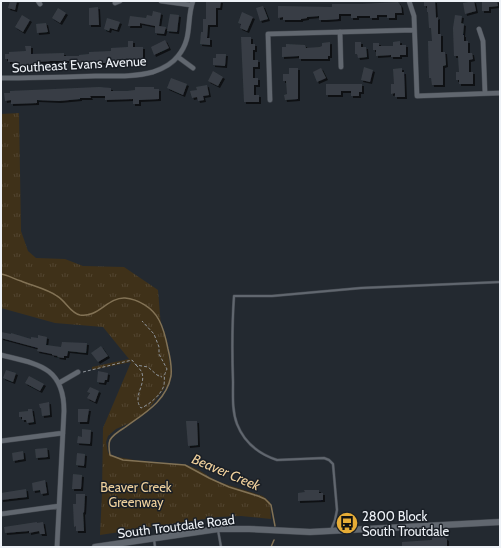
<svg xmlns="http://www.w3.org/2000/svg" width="501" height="548" viewBox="0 0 501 548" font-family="Cabin,sans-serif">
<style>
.grass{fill:url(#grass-tufts)}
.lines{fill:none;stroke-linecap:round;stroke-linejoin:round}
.stream{stroke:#827255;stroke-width:1.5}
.building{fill:#383e45;filter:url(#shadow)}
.service-casing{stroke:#42474e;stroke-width:3}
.minor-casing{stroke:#42474e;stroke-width:5.5}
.secondary-casing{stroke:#42474e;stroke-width:7}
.path{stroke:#90959b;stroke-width:1;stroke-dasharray:3 2;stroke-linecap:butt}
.service{stroke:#61676f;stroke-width:2}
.minor{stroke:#61676f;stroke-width:4.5}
.secondary{stroke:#61676f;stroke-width:6}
.labels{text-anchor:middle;stroke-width:3;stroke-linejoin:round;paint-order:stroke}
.street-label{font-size:13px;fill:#eef2f7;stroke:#1a1f26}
.park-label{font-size:13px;fill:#eed09c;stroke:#1a1f26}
.poi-label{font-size:13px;fill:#eef2f7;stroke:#1a1f26;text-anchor:start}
.water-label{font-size:14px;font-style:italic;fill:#efd09c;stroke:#1a1f26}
</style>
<defs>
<pattern id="grass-tufts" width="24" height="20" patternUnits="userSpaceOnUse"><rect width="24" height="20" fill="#3f3119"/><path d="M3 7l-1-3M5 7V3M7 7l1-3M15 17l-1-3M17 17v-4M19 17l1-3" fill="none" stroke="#524530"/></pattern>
<filter id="shadow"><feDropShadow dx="2" dy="2" stdDeviation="0" flood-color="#0009"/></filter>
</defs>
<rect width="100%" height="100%" fill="#232930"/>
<path class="grass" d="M19,113L21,231L28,251L36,258L65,259L83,266L124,267L158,290L161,327L165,336L171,372L168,384L147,411L132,422L116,429L108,436L106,442L108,453L112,456L151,463L187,465L199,470L216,481L263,496L270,502L271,519L241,516L218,517L100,535L102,493L103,428L131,362L92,370V367L129,359L103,327L55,323L1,308V114Z"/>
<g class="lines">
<path class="stream" d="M1,274C8,275 14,279 21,281C33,286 47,289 57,296C66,301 70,313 80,315C98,318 108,297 125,298C138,299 153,308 159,320C164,329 166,339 168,349C170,357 172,367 171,376C166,402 143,414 124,428C119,431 113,435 110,440C108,445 109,450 110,455L123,460L185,465L209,478L229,487L258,496L265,499L271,505L275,526
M271,547L274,540"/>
</g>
<path class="building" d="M10,1H17L15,10L8,8Z
M206,1H221L220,8H216V25H208L207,38H210V45L200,44L201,32H203V19H206Z
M424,1H435L436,18L438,17V34H441V52H445L446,65L443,66V85H432L431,78H429L428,41H432L431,28H429L428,12H427V6H424Z
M474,1L476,11L465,14L463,3Z
M482,1H497L498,6L489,7V11H482Z
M398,2L401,6L402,13H395V18H387V15H377V18H370V16H357V18H351V14H339V19L326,20H319V16L307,17V18L301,19V20H283V17L278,18V6L332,7V4H362Z
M263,6L268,19L260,21L256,8Z
M98,7L99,25H89V8Z
M58,8L66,13L60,23L52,18Z
M153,11L161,13L159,26L166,27L164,34L155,33V26L140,23V26H128L130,16L146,18L147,15L152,16Z
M242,12L253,17L247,31L240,28L241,24L238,23Z
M170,14L179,15L177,32L167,31Z
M22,15L30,20L23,32L15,27Z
M455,15L462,16L461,23L464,24L463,35H464V41H468V53H472L473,59L469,60V72H473V84H459V80H456V72H459L458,56H454L453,28Z
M107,18L120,22L117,30L110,28L109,31L104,29Z
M46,23L48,32L37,33L36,24Z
M241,37H251V44H255V50H253V60H258V67H253V78H258V85H254V95H259V102H244Z
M165,40L169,48L154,55L151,47Z
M128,41H133V47H143V59H140V62H133V59H118V62L106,63H98V62L69,64V61H51L37,62V65L27,66L15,65V62H8V59H5V54H9V52L26,51L25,46H31V54L64,53V56H79V55L89,54V52L111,51V48L128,47Z
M400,41V45H406V55H400V57H391V55L376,56V50H373V43H379V46H393V42Z
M330,42V56H328V59H299V56L282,57V47H286V44L305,45L306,48L320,47L322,46V43Z
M355,42H361V47H366L367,57L358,58L357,54H355Z
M216,54H226L225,66L213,65V58H216Z
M364,67L373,70L370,82L361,80Z
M289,68H298V99L285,100L284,95L287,94L286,81H283V74H289Z
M321,68L326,78L317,82L313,72Z
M402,68V72H404L405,97H395V93L391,94V84H394L393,69Z
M213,71L223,77L218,86L208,81Z
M171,78L187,84L183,95L167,88Z
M326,84H362V92H359V96H351V91H341V95H326Z
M207,85L209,95L203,96L204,100L198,101L197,97L192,98L190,91L197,90L196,87Z
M135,87H154V89H159V99L139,100V104H133V99L105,100V96H90L91,98H80V99L59,101L37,100V103L11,104V100L5,101L4,93H10V91L99,87L111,88V91H127L135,90Z
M1,332L11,334V333L31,339V337L38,338V335L47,337L46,345L61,347L62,342L87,343L86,353L68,351L67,356H64V358L57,357L58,356L52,355V354L37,351L38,348L1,338Z
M101,346L108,356L98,362L91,353Z
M6,370L16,373L13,382L3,378Z
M98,371L108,373L107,380H105L104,383L97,382Z
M29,376L44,384L40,391L25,383Z
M90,387L99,391L95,402L87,398L90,393L87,392Z
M49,402L50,415L42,416L41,408H40L39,404Z
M28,409H32L34,422L27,423L26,420H22V417H19V412L28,411Z
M78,409H89L87,422H78Z
M186,421H197L198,445L188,446Z
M82,429L91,430L90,444L77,443L78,436L82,437Z
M47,448L48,457L36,458L35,449Z
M23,451L24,459L13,461L12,453Z
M77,453L85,454L84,466L76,465Z
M73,474L82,475L81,489H72Z
M45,480L47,493L41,494L40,490L33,491L32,483Z
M26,489L27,497L1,500V493Z
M304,490H319V493H323V500L298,501V493L305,492Z
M76,494H85L84,513L83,512L84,531H76V526L74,527L73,504H76Z
M37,522V523L43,522L45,534H40L39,531L29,533V531L5,533L4,527Z
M432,537H444L447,539V547H402V542L432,540Z"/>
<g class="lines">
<g class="service-casing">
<path id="service" d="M218,530L221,547
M331,530L335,520L337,510L333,464L329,460L324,458L277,460C259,454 244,442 237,424C232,411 233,396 233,382C232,353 232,325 234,296H272L361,288L500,282
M154,539L155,547"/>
</g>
<g class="minor-casing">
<path id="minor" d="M38,1L40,4
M161,1L191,5
M409,1L414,16L417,96L500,93
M115,3L120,1
M479,29L483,41L485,93
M340,32L341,67
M178,57L193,68
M1,78C32,78 64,77 95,76C114,76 135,77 153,72C162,69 172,64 178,56C193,38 186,20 193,1
M270,100L268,34L414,30
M1,355C37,364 64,366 64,411L57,547
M59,383L78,372
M1,441L63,433
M1,514L59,506"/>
</g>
<g class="secondary-casing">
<path id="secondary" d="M95,547L218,529H249L310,532L500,522"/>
</g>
<path class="path" d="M136,365C138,367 141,370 142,373C146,385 132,397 141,408C149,405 162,394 164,385C165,377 163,377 167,369L159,354V347L154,334L142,321
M83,372L132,360L136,365L148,367L157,375L162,377"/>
<use href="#service" class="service"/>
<use href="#minor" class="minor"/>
<use href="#secondary" class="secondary"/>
</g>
<defs>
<g id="bus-disc" transform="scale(1.15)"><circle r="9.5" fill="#e6ac36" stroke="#1a1f26"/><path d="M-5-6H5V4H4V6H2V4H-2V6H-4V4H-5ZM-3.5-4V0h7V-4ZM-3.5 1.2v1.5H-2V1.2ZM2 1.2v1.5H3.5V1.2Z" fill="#111"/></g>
</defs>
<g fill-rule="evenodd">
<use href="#bus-disc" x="347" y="523"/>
</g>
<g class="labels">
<g class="street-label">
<text transform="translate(79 64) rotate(-3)" y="5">Southeast Evans Avenue</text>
<text transform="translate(176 526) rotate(-7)" y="5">South Troutdale Road</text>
</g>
<g class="park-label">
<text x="136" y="492">Beaver Creek<tspan x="136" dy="15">Greenway</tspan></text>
</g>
<g class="poi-label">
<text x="362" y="521">2800 Block<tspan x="362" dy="15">South Troutdale</tspan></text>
</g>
<g class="water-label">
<text transform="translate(226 472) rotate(23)" y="5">Beaver Creek</text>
</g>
</g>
<rect width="501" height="548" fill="none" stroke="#eef2f7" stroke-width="4"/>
</svg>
